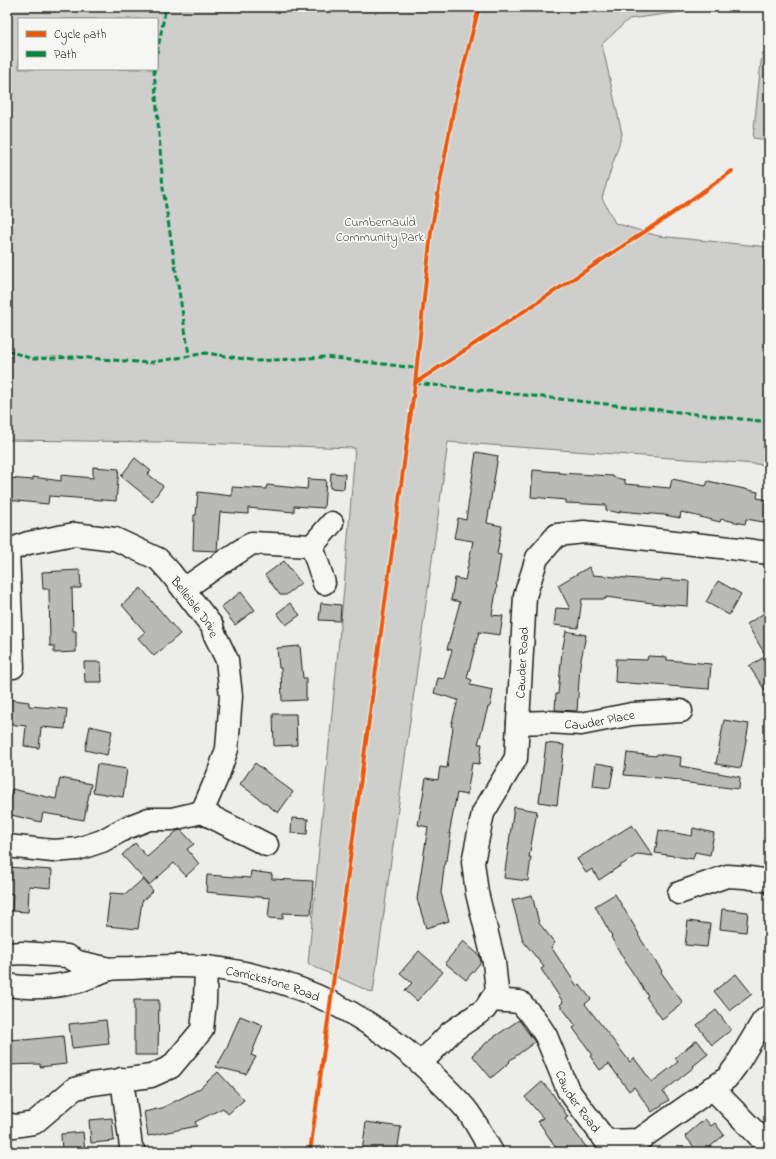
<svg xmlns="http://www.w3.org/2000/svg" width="776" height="1159" viewBox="0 0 776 1159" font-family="'Indie Flower',sans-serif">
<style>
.green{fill:#cececb;stroke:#757574;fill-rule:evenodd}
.building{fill:#b9b9b6;stroke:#1c1c1c}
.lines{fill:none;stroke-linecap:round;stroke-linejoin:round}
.minor-casing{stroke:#1c1c1c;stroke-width:25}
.tertiary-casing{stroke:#1c1c1c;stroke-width:25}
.minor{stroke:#f6f6f2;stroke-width:22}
.tertiary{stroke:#f6f6f2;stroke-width:22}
.quiet{stroke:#00873e;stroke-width:3;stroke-dasharray:6 3;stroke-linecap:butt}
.cycleway-casing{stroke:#f6f6f2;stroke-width:6}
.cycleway{stroke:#e8590c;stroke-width:4}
.labels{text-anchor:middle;stroke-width:3.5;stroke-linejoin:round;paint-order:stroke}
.park-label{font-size:13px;fill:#515151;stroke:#f6f6f2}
.street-label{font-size:13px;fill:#1c1c1c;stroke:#f6f6f2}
</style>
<rect width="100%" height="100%" fill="#edede9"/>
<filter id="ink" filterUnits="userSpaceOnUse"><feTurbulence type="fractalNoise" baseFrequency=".025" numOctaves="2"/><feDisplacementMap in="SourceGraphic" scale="8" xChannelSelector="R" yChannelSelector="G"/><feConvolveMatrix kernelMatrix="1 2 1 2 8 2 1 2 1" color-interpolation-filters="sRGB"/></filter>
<g filter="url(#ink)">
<path class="green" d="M7,7H718L629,19L602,44L622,134L602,198L615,223L658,236L769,247V465L448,442L373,993L308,964L344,588L355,448L164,442L7,440ZM19,19H157V69H19Z
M762,53L769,54V140L753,138Z"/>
<path class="building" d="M476,452L498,456L487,523L502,526L497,554L501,555L496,585L497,586L492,615L503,616L500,635L479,632L467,678L472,680L470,685L493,690L490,707H488L478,744H482L479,764L472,763L467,795L457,793L449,834H451L447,860H445L441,893L449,921L426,928L417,899L428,827L418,825L426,778L438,780L440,767L447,768L453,727L451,726L458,700L434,693L438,678L444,679L452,650L447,649L460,602L451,600L455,578L465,580L473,541L454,538L458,518L466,520Z
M135,458L151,471L148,474L163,486L152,501L121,476Z
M93,467L119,469L116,501L49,496L48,504L7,500V478L33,480V477L61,481V475L93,478Z
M533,470L559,472V473L613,476V477L625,480V484L670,488L672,479L706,486L708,481L758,492L757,498L769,500V523L746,519L745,524L721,519L720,522L681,512L680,518L664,515L620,511V513L606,510V505L566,503V500L531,497Z
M331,473L345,474L344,489L330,488Z
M308,479L326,480L324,508L294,506V512L248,508V514L220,512L217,551L193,550L194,515H196L198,492L232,496V487L266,489L267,485L307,489Z
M284,561L301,583L286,595H280L265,575Z
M589,567L593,575L661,581V579L689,581L688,606L660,604L606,597V599H582L578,628L554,625L556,608L570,609L558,585Z
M80,570L81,588H72L73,631H76V652L54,653V646H50L49,589H43L42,572Z
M718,581L741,594L729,615L706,602Z
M141,588L180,634L154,656L138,638L145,632L122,605Z
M241,592L255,610L235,625L221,607Z
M290,603L300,615L286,625L277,613Z
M321,603L341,605L340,621L319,620Z
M769,610V696L749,666L766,656L747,624Z
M566,631L586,635L580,665L577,711L555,710L556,694H558L562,652Z
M300,646L303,678H306V700L282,701L281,668H279L277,648Z
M648,656L667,657V660L711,664L709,689L615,682L616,659L647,660Z
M84,662H101L102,682H85Z
M7,699L29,702V706L67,709L65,729L41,727L39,748L24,746L26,726L7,724Z
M273,714H296L297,745L274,746Z
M724,720L749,724L741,768L716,764Z
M90,726L112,731L107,755L85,750Z
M546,743L564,745L557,805L539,802Z
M627,753L656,756L657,754L681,757L680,766L740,777L739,789L681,782V780L624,775Z
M255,763L293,792L278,813L240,784Z
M596,763L614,766L610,788L593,786Z
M97,764L127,769L123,797L93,792Z
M60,778L91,784L84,820L43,813L41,822L7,814L12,789L56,799Z
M514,807L537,811L529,857H531L528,881L504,878Z
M292,818L308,819L307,834L291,833Z
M632,825L653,856L638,854L599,880L592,869L586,873L577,859Z
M693,828L714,833L710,855L695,852L693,859L655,853L659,830L692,836Z
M181,830L194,844L187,849L199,864L186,876L174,863L149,885L122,855L135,843L147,857L177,831Z
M7,867L52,870L51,888L29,886L28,912L12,911L13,894L7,893Z
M251,871L272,874V879L313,881L311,914L283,913V919L268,918L270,898L206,892L207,875L250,878Z
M143,879L153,891L142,901L138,929L106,926L110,893L126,894Z
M615,894L639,934L638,935L662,971L661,972L683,1003L662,1019L646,997L648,996L625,961L611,937L612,936L595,906Z
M532,895L539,923L555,943L551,947L577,986L579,984L591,999L585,1004L630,1062L634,1058L652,1082L678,1062L675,1058L697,1040L708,1054L693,1066L694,1067L663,1092L669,1100L652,1112L634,1087L629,1091L609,1064L600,1070L590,1056L592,1054L573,1028L576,1026L560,1005L563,1002L541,969L544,967L523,941L512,900Z
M722,909L748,912L746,932L720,929Z
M688,921L710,924L707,947L685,945Z
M463,941L479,955L481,962L466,980L445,963Z
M419,951L443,972L417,1001L405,990L412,983L400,973Z
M736,974L752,994L730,1011L714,991Z
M134,1000H159L158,1055H135V1041H134Z
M716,1010L731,1030L712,1045L697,1025Z
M240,1016L263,1025L251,1055L256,1057L246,1074L216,1067L227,1048Z
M106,1020L109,1044L72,1048L69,1024Z
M519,1020L535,1042L509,1061L510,1062L491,1078L472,1055L491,1039Z
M63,1036L66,1064L40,1067V1064L7,1065V1040L24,1039V1040Z
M218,1072L244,1100L228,1114L223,1108L195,1122L197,1126L148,1136L144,1112L162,1108L199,1089Z
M542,1082L552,1093L568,1117L565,1119L590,1152H559L538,1121L543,1118L525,1097Z
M112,1118L114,1141L91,1143L89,1120Z
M705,1119L711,1126L715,1123L724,1135L704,1152H698L685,1136Z
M366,1122L401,1127L397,1152H362Z
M83,1132L85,1152H62L61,1134Z"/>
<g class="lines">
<g class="minor-casing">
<g id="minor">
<path d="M312,546L324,583"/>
<path id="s1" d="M7,551L28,543L74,534L115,539L158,559L170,572L212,626L214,633L227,660L231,696L227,749L218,775L202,812L172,819H149L126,828L102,841L78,849L53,851L7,846"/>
<path d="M8,552L13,667"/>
<path d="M184,589L223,562L252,543L312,546L332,523"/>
<path id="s2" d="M518,723L548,722L581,724L632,714L681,711"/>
<path d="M202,812L267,845"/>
<path d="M679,893L727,876L744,877L769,881"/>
<path id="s3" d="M491,1000L520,1002L535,1019L546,1036L568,1090L606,1141L639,1140L727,1078L736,1066L763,1021L769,1016"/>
<path id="s4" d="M421,1063L451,1032L485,1009L497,991L494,962L477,893L473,862L483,813L516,758L525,596L537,558L557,535L584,532L739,549L769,553"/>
<path d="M122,1079L131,1147L134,1152"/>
<path d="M712,1088L758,1135L769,1149"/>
<path d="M7,1124L15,1126L34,1123L74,1089L92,1084L151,1076L171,1067L202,1030L205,1002L206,967"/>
</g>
</g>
<g class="tertiary-casing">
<g id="tertiary">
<path d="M7,954L22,953L67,956L78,962L110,969"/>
<path id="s5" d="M7,985C29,989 54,987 76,982C88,979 98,972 110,969C117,968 124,968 131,968C156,966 182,965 206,967C299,977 378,1018 442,1084C450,1092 458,1100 465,1108C476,1121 483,1138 492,1152"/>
</g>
</g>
<use href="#minor" class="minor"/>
<use href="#tertiary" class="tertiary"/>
<path class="quiet" d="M157,53L166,7
M154,69L163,188L189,355
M7,350L32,359L76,357L148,363L206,353L258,361L325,357L416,368
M415,383L769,422"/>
<g class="cycleway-casing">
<path id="cycleway" d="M415,383L667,217L732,171
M310,1152L415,383L431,232L456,96L479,7"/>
</g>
<use href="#cycleway" class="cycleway"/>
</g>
</g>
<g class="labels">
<g class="park-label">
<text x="380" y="226">Cumbernauld<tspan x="380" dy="15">Community Park</tspan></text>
</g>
<g class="street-label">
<text dy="5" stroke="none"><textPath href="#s1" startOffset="219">Belleisle Drive</textPath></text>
<text dy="5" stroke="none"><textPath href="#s4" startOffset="447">Cawder Road</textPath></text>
<text dy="5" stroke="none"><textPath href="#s2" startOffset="82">Cawder Place</textPath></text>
<text dy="5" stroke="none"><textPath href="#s5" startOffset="271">Carrickstone Road</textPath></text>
<text dy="5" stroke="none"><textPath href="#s3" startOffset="145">Cawder Road</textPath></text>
</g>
</g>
<rect width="776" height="1159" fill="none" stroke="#f6f6f2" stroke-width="24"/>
<rect x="12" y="12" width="752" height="1135" fill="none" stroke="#1c1c1c" stroke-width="1.5" filter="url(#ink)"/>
<rect x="18" y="18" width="140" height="52" fill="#f6f6f2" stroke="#9f9f9c"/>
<rect x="26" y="31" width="20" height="6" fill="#e8590c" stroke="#9f9f9c"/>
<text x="54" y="38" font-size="12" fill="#1c1c1c">Cycle path</text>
<rect x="26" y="51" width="20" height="6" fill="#00873e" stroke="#9f9f9c"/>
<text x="54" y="58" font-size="12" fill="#1c1c1c">Path</text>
</svg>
